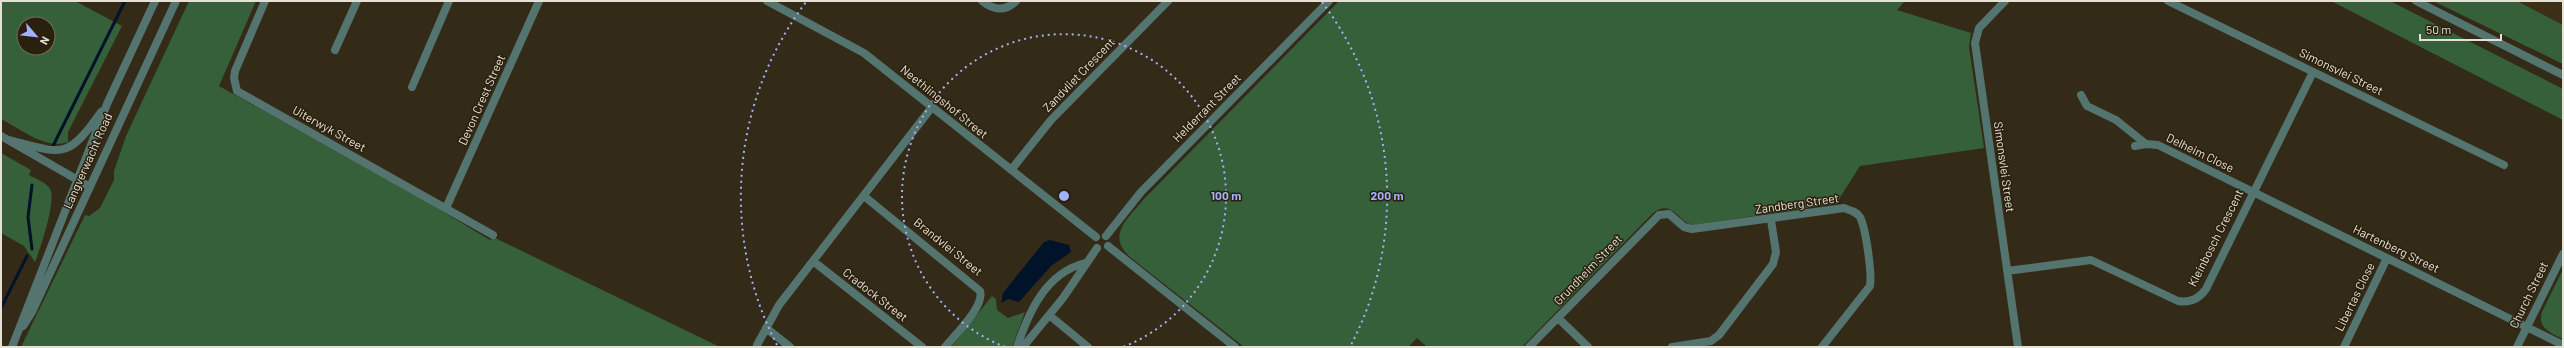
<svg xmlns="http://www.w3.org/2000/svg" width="2564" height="348" viewBox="0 0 2564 348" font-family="Barlow,sans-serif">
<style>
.built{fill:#3c2f16}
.green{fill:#356039;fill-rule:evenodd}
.water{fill:#001329}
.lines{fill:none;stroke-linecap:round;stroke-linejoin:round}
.stream{stroke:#001329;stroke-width:3}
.minor{stroke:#54756f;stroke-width:8}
.tertiary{stroke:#54756f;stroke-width:8}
.ring{fill:none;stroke:#a2b2fd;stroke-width:2;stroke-dasharray:2 4}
.labels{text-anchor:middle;stroke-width:3;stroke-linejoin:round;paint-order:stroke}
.street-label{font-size:12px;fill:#e7e1d5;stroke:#29200e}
.centre{fill:#a2b2fd;stroke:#29200e;stroke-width:2}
.ring-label{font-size:12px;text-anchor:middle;font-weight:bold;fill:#a2b2fd;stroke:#29200e;stroke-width:3;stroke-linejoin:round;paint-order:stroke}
</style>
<rect width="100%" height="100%" fill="#332a17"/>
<path class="built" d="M2517,1H2563V25Z"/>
<path class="green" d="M1,1H75L122,26L68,132V142C45,150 21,129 1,119ZM24,24H48V48H24Z
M189,1H256L219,86L427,202L490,240L493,237L720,347H21L85,215L89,216L100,208L114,180V171L126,136Z
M1339,1H1905L1897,10L1971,33L1969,47L1984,148L1860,166L1839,199L1840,203L1694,225C1677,223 1673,197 1652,214L1522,347H1427L1417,338L1408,347H1244L1130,257C1106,235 1128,219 1143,200Z
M2331,1H2390L2563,89V120Z
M2433,1H2517L2563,25V64Z
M1,153L31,170L29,175C36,179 46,182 50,189C57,199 40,250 35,262L24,246L1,233Z
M2563,269V339C2551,333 2537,328 2542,312Z
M992,296L996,299L997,310L1008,318L1025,312L1012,347H951Z"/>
<path class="water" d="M1050,240L1069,245L1071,252L1051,266L1019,302L1009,299L1001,303L1003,293L1044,242Z"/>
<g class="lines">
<path class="stream" d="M52,148L125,1
M32,249L28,217L32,185
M1,308L27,256"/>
<path class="minor" d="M265,1L235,71L234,78L237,91L493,235
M767,1L864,53L1096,237
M982,1C993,10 1005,12 1016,1
M2005,1L1979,28L1975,43L2018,347
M2168,1L2504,165
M335,50L357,1
M412,87L449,1
M2081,95L2087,106L2116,120L2146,144
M2135,146L2146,144L2158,145L2563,345
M1011,170L1051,120L1168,1
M864,196L980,291C985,306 955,335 945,347
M446,208L539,1
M1106,236L1141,192L1329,1
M1108,246L1235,347
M813,261L922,347
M2007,271L2091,260L2178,301C2190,303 2199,299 2206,289L2313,72
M1049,315L1088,347
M1558,318L1588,347
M766,328L790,347
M757,345L779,305L932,107
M1017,347C1029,311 1046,273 1085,263
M1023,347L1063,298L1097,248
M1529,347L1659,215L1669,214L1684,227L1692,229L1844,208C1850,210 1857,212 1860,217C1866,229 1872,273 1870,286L1822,347
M1672,347L1711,341L1719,335L1773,264L1776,252L1771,220
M2344,347L2387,258
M2517,347L2563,254"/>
<path class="tertiary" d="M2416,1L2563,75
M1,136L90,187
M9,140C63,154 67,160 101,112
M23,326L32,312L176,1
M12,347L107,104L155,1"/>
</g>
<g class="ring">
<path d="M1005 347A162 162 0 1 1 1123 347"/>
<path d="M777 345A323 323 0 0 1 806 2M1322 2A323 323 0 0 1 1351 345"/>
</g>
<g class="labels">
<g class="street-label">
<text transform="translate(2341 72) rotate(26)" y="4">Simonsvlei Street</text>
<text transform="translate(1079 75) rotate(-46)" y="4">Zandvliet Crescent</text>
<text transform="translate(482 100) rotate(-66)" y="4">Devon Crest Street</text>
<text transform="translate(944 102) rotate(39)" y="4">Neethlingshof Street</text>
<text transform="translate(1207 108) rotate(-45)" y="4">Helderrant Street</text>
<text transform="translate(329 129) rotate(29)" y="4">Uiterwyk Street</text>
<text transform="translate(2200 153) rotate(26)" y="4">Delheim Close</text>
<text transform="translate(88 161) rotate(-66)" y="4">Langverwacht Road</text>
<text transform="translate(2004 167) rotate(82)" y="4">Simonsvlei Street</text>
<text transform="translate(1797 204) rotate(-8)" y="4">Zandberg Street</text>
<text transform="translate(2216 238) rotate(-63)" y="4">Kleinbosch Crescent</text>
<text transform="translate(948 247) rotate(39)" y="4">Brandvlei Street</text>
<text transform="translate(2396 249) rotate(26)" y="4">Hartenberg Street</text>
<text transform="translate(1588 270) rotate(-46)" y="4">Grundheim Street</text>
<text transform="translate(875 295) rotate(38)" y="4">Cradock Street</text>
<text transform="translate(2529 295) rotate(-64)" y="4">Church Street</text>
<text transform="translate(2355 297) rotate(-64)" y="4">Libertas Close</text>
</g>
</g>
<circle cx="1064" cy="196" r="6" class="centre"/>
<g class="ring-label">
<text x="1226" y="200">100 m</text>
<text x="1387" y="200">200 m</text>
</g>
<rect width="2564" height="348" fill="none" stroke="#e7e1d5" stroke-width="4"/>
<g transform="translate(36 36) rotate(118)"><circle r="19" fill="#29200e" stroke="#756d5e"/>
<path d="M0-3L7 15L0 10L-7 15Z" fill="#a2b2fd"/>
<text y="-6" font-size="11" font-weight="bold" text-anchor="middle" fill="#e7e1d5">N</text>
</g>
<path d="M2420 34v6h81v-6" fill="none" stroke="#e7e1d5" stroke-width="2"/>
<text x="2426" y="34" font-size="12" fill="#e7e1d5" stroke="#29200e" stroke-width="3" paint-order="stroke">50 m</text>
</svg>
